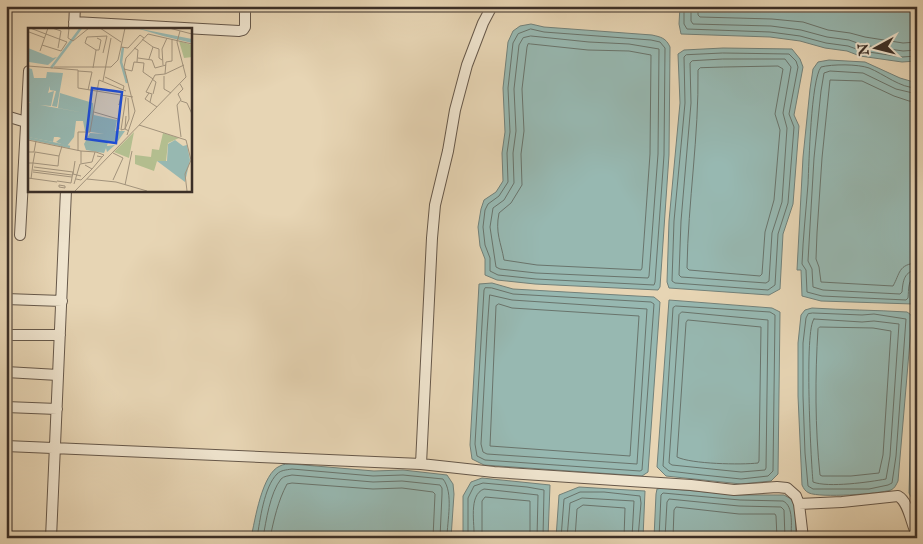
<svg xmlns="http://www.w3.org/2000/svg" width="923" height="544" viewBox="0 0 923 544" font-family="'IM FELL English',serif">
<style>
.water{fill:#97b8b1;stroke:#72817a}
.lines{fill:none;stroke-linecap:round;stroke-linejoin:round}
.shore{stroke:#69746c;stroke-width:1}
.minor-casing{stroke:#66584a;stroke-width:12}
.minor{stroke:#efe4ce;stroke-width:10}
.inset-river{fill:none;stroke:#97b8b1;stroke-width:2.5}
.inset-road{fill:none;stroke:#a2937c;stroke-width:1}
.view{fill:#1d4ed8;fill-opacity:0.15;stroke:#1d4ed8;stroke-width:2.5}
.inset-edge{fill:none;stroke:#3b2f27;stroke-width:2.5}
</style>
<rect width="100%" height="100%" fill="#e7d5b4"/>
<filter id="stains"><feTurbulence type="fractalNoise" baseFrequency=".004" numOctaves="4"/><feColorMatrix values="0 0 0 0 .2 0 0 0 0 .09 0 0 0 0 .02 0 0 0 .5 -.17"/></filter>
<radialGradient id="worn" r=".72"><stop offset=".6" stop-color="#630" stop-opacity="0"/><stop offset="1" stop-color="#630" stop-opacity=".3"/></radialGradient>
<path class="water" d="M680,6H917V61L902,62L860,56L847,51L825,48L800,41L770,37L681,34L679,24Z
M531,24L544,27L652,35C661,37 666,38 670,47L669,155L660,287L658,290L535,284L497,280L485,275V259L480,246L478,227L481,209L484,200L496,192L503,181L502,153L505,132L503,88L508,42L513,31L520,26Z
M723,48L792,49L800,59L803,67L794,115L799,126L793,204L783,234L780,289L769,295L669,288L667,282L669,221L680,103L678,54L684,50Z
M829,60L865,62L900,78L917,83V258L913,304L821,301L802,296L801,270H797L803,157L810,89L813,69L818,62Z
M492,283L513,289L654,297L660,302L648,472L642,476L484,465L472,459L470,445L479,284Z
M669,300L772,308L780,312L778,474L771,481L741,484L666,476L657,467Z
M812,308C844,310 875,310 907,312L910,314L912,317L898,481C896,485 895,488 891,490C878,494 821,498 809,493C805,491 804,489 802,485L798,396V343L801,315L805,310Z
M917,355V508L909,493L911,421Z
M292,464L374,471L403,470L447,475L453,484L454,494L451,538H251C255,520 262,473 280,466C283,464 288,464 292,464Z
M482,478L550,485L548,538H463V496L471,482Z
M579,487L645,491L643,538H556L559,495Z
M662,488L740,495H784L791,499L795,507L796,538H654L656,494L657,489Z"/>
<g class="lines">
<path class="shore" d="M684,6V24L687,29L770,32L800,36L826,43L848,46L862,51L902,57L917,56
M691,6V21L693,24L771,26L801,30L827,37L849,40L863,45L903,51L917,50
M698,6V15L700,17L772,19L803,22L828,30L850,33L865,37L903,43L917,42
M531,29L544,32L651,40L660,42L665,48L664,155L655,282L654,285L536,279L498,275L490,271V258L485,245L483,227L485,210L488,204L499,196L508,182L507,153L510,132L508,88L513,43L518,34Z
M531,36L589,42L629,44L659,49L658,154L649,276L648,278L536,273L500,269L496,267L490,227L493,208L504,200L514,183L513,153L516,131L514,89L519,45L523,38Z
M531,44L588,50L629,51L651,55L650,154L642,268L641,270L537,265L504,260C501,242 495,233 499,213L511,203L522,185L521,154L524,131L522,89L527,47L528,44Z
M723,53L789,54L796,61L798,67L789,114L794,127L788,203L778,234L775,285L768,290L675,283L672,281L674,221L685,103L684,57L686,55Z
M723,59H785L791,67L783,113L787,128L782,202L772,233L769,281L766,283L681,277L679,275L681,221L691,103L690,63L692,61Z
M724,67L778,66L783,69L775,114L780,130L774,200L765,232L762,274L760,276L689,270L687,268C688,202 699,136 698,70L700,68Z
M917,88C900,88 884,74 869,68C858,64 832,64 821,67C811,80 809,163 808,184C806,211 803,237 802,264L806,270L807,292L822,296L906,300L908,298C909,290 907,278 917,277
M917,94L896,89L863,73L830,71L824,73L821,91L814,158L808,261L812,269L813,287L823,290L900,294L902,292C903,281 904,271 917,270
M917,102L909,101L894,96L862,81L830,80L822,158L817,233L816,259L819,267L821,282L893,286C900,274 898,264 917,263
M492,288L513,294L651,302L654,304L642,470L640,471L485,460L477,456L475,444L484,290L485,288Z
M490,295L512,300L647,309L637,464L487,454L483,452L481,444L487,332Z
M499,304L512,308L639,316L630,456L490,446L496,306Z
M676,306L770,312L775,315L773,471L768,476L741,479L703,475L669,471L663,466L673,308Z
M682,312L768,320L766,468L765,470L741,472L672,465L669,463L679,315Z
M813,313L862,315L874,314L906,319L896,456L892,483L888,485L869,489H813L808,486L805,453L803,396V343L806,318L808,314Z
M814,319L862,322L874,321L899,324L890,456L886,479C870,482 828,488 813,482C811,461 804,329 814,319Z
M688,320L761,327L759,461L758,463C741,465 691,464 677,457L686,323Z
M820,327L873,328L891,331L883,455L879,473L851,476H822L820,475C815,428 815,376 818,329Z
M917,418L914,491L917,497
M257,538C260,520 264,487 277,474C281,470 286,470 292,469L373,476L403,475L443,479C454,493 447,521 447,538
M263,538C266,521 270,493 281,479C284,476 288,476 292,475L373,482L402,481L440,485L442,488V494L440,538
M270,538C274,519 278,501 287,484L292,483L373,489L402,488L433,492L435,494L433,538
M468,538V498L474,486L483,483L527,487L544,490L543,538
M474,538C475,524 468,495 484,489L538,495L537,538
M482,538V501L485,497L530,501V538
M561,538L564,499L580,492H604L640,496L641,503L638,538
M567,538L570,503L582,498L634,501L632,538
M575,538L577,509L583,505L625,508L624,538
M659,538L661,495L663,493L740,500L783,501C794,506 791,527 791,538
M665,538L667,502L669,499L739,506L781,507L784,510L785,538
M673,538L674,510L676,507L739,514H775L776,516L777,538"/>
<g class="minor-casing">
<path id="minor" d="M74,22L239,31L243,30L245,27V6
M74,28L75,6
M6,116L26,122
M20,235L29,71
M6,299L62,301
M6,335H60
M6,372L58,375
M6,407L57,409
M6,446L421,464L494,472L691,485L734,490L777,487L787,488L796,496L799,504L803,538
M421,464L432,238L435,205L448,151L455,110L467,65L483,23L492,6
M799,504L842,502L898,496C909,502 911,524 917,535
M51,538L66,190"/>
</g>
<use href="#minor" class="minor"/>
</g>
<g transform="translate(28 28)">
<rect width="164" height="164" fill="#e7d5b4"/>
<path d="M151,13L164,17V29L156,30ZM106,104L101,130L86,124ZM135,105L151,110L140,115L138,133H129L126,143L107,136V127L123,129L124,121L131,122Z" fill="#b3be8f"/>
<path d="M108,0L164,11V15L135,8ZM0,20L25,30L29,29L20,37L1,34ZM0,40L4,41L6,50H18L19,44L35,45L29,79L24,78L28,63L22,62V58L20,65L26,63L23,78L12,77L57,85L30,80L32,65L65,75L66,87L89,92L87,103H97L90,113L80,114L79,118L87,117L79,124L78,120L76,125L58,122L56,116L62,105L76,106L57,103L55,93H48L46,109L39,118L28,114L33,110L30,109H26L25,114L0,109V75H3L0,74ZM147,112L155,118L159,117L162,132L157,154L129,133H139L140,116Z" fill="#97b8b1"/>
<path class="inset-river" d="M95,19L93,34L99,55M23,40L53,0M0,110L42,119"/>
<path class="inset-road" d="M2,0L39,14L33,23L14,17M24,0L33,3L30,20M41,0L40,10L45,13L61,0M72,0L93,14M97,0L93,19L100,20L112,7L116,10M141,0L164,6M1,4L17,10M114,11L125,19L121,31M125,19L131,21V30L134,32M106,20L110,22L109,34M68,22H71L73,12L69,10M12,23L20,0M75,25L79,8M110,30L124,32L127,40L138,37M135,37L134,21L139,10M0,38L50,42V60L105,69M26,39H83L90,32L93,19M65,40L68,22L57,15L59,9L79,8M96,41L104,43L106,34L116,35L115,44L125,51M50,43L64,44L60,62M137,46L156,37M136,48V61L143,65M77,49L96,58L95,62M124,51L128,54L125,66M75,53L83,10M152,56L155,61L150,66L153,72L149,77L153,109M121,65L117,71L129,79M93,68L91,77L94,68M98,69L93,102L97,101L101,91L100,70M153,73L159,75L164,86M122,74L124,66L118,64L127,47L137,46L138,34L144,33V11M66,84L90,91L91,101M98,88L97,101L101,103M111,97L158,112L163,132L157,146L159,163M99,107L107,83L96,39L98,30L120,6L164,16M0,112L53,123M50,123V104H62L71,52L98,63M0,124H6L8,113M7,124L31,128L34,118M85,125L95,130L85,152M47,133L45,146L53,148M0,135H5L7,124M53,135V123L68,124L76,127L74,129M6,139L45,144L43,155L29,153M64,141L74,129L69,128M5,142L44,147M5,144L44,149M0,150L29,154M3,151L5,135L30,138L31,128M48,151L53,152L64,141L57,137M59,151L88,154L119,163M46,156L52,136L64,134L67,124M31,157L37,158V160L31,159ZM97,157L104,123M47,163L158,49L149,14L152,3"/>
<path class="view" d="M64,60L94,64L88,115L58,111Z"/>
<rect width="164" height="164" class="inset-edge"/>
</g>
<rect width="923" height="544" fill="none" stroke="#e7d5b4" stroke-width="25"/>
<rect x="8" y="8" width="908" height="529" fill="none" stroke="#3b2f27" stroke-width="2.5"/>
<rect x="12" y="12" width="898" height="519" fill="none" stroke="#3b2f27"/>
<g transform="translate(876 48) rotate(263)" stroke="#efe4ce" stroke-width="4" paint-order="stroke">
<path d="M0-4L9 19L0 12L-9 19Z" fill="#3b2f27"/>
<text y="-8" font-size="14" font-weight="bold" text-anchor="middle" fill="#3b2f27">N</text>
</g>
<rect width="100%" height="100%" filter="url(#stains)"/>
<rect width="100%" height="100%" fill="url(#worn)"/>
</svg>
